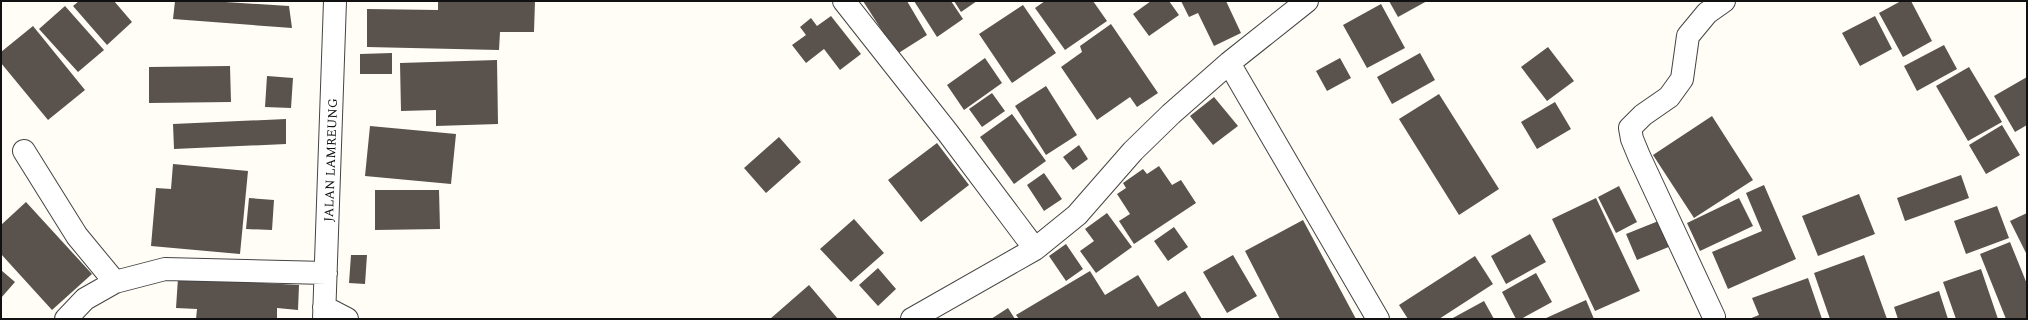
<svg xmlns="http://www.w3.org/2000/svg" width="2028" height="320" viewBox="0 0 2028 320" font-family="Spectral,serif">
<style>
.building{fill:#5a524d}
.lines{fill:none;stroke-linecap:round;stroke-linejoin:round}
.minor-casing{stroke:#444;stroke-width:24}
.minor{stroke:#fff;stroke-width:22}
.labels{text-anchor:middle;stroke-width:4;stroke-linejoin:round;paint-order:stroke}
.street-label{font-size:13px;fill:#111;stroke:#fff}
</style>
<rect width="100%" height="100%" fill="#fffdf5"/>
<path class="building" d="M79,1H114L132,22L107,45L73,6Z
M175,1H210L289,6L292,28L173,19Z
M438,1H535L534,32H500L499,50L367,47V9L438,10Z
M863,1H907L927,35L897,54Z
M914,1H951L963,19L937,37Z
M954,1H977L961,12Z
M1045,1H1093L1107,21L1065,50L1035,8Z
M1151,1H1169L1179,15L1149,36L1133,14Z
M1181,1H1226L1241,33L1214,46L1198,13L1189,17Z
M1389,1H1427L1398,17Z
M1901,1H1911L1932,41L1903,57L1879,13Z
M1381,4L1405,48L1367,68L1343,25Z
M1023,5L1056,53L1012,83L979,34Z
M65,6L104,50L78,72L39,29Z
M831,16L861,54L840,70L824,49L806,63L792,45L806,35L800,27L811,18L817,26Z
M1875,16L1892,49L1860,66L1842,33Z
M1111,24L1158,93L1137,107L1130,97L1097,120L1061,67L1082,52L1080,46Z
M33,26L85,90L48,120L1,63V52Z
M1944,45L1957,69L1917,91L1904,66Z
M1548,47L1574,81L1547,101L1521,67Z
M392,53V74H360V54Z
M1420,53L1435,80L1392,104L1377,77Z
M985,58L1002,83L964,110L947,85Z
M1340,58L1351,78L1327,91L1316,71Z
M497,60L498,124L436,126V110L401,111L400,63Z
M230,66L231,102L149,103V67Z
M1969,67L2002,122L1968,141L1936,86Z
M267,76L293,78L291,108L265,107Z
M2027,77V125L2015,132L1994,96Z
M1046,86L1077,135L1046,155L1015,106Z
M992,93L1005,111L982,127L969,109Z
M1439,94L1499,189L1459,215L1399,119Z
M1214,97L1238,126L1213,145L1190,116Z
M1555,102L1571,129L1537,149L1521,122Z
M1012,114L1046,161L1014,184L980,137Z
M1712,116L1753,180L1694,218L1653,155Z
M286,119V144L174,149L173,124Z
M2002,125L2020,155L1986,174L1969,145Z
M370,126L456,134L451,184L365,176Z
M779,137L801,162L766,193L744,168Z
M937,143L969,185L921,222L888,180Z
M1079,145L1088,159L1073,170L1063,157Z
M173,164L248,171L240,254L151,246L156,188L171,189Z
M1159,166L1172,185L1181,180L1196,203L1134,244L1119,221L1130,214L1117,194L1126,188L1123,183L1143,169L1147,174Z
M1044,173L1062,199L1044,211L1027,185Z
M1961,175L1969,198L1905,221L1897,198Z
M1764,185L1796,259L1728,289L1712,252L1762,231L1746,193Z
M1619,186L1637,222L1616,233L1598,197Z
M375,190H439L440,229L375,230Z
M1859,194L1875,234L1818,256L1802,216Z
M249,198L274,200L272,230L246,229Z
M1596,198L1640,291L1595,311L1552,219Z
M1739,198L1753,226L1700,251L1687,223Z
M26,202L92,274L52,310L1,254V225Z
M1997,206L2009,238L1966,254L1954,221Z
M1107,213L1132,247L1096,273L1080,251L1094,241L1085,229Z
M2027,213V255L2010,221Z
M854,219L884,253L851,282L820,249Z
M1303,220L1356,319H1280L1245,251Z
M1661,220L1671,246L1637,260L1626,234Z
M1174,227L1188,247L1168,261L1154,241Z
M1530,234L1546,262L1506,284L1491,256Z
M2010,242L2027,284V319H2006L1980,254Z
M1066,244L1083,269L1066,281L1049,256Z
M351,255H367L365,284L349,283Z
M1233,255L1257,296L1227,313L1203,272Z
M1864,255L1887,319H1830L1814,273Z
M1475,256L1493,284L1439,319H1408L1399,305Z
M878,268L896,289L878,306L859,285Z
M1981,269L1998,319H1956L1943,282Z
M1,270L15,282L1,298Z
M1090,271L1105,295L1138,275L1158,307L1185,291L1202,319H1019L1016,315Z
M1536,273L1552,302L1521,319H1516L1502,292Z
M178,278L299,285L298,310L277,308V319H196L197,309L176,308Z
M1808,278L1822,319H1749L1759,315L1752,298Z
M809,285L838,319H770Z
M1939,291L1948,319H1898L1894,307Z
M1586,300L1594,319H1544Z
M1484,301L1494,319H1451Z
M1008,308L1015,319H991Z"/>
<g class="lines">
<g class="minor-casing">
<path id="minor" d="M844,1L948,133L1035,249
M1229,63L1378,319
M24,151L77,236L115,282
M324,307L347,319
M1714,317L1639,156L1632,139L1630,128L1643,115L1669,97L1682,79L1688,36L1707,13L1724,1
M66,319L85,299L115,282L165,269L326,273
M324,319L335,1
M912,319L1035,249L1077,215L1133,151L1171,114L1229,63L1307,1"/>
</g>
<use href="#minor" class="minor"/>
</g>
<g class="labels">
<g class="street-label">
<text transform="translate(330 160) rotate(-88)" y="5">JALAN LAMREUNG</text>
</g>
</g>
<rect width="2028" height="320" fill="none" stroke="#111111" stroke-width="4"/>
</svg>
